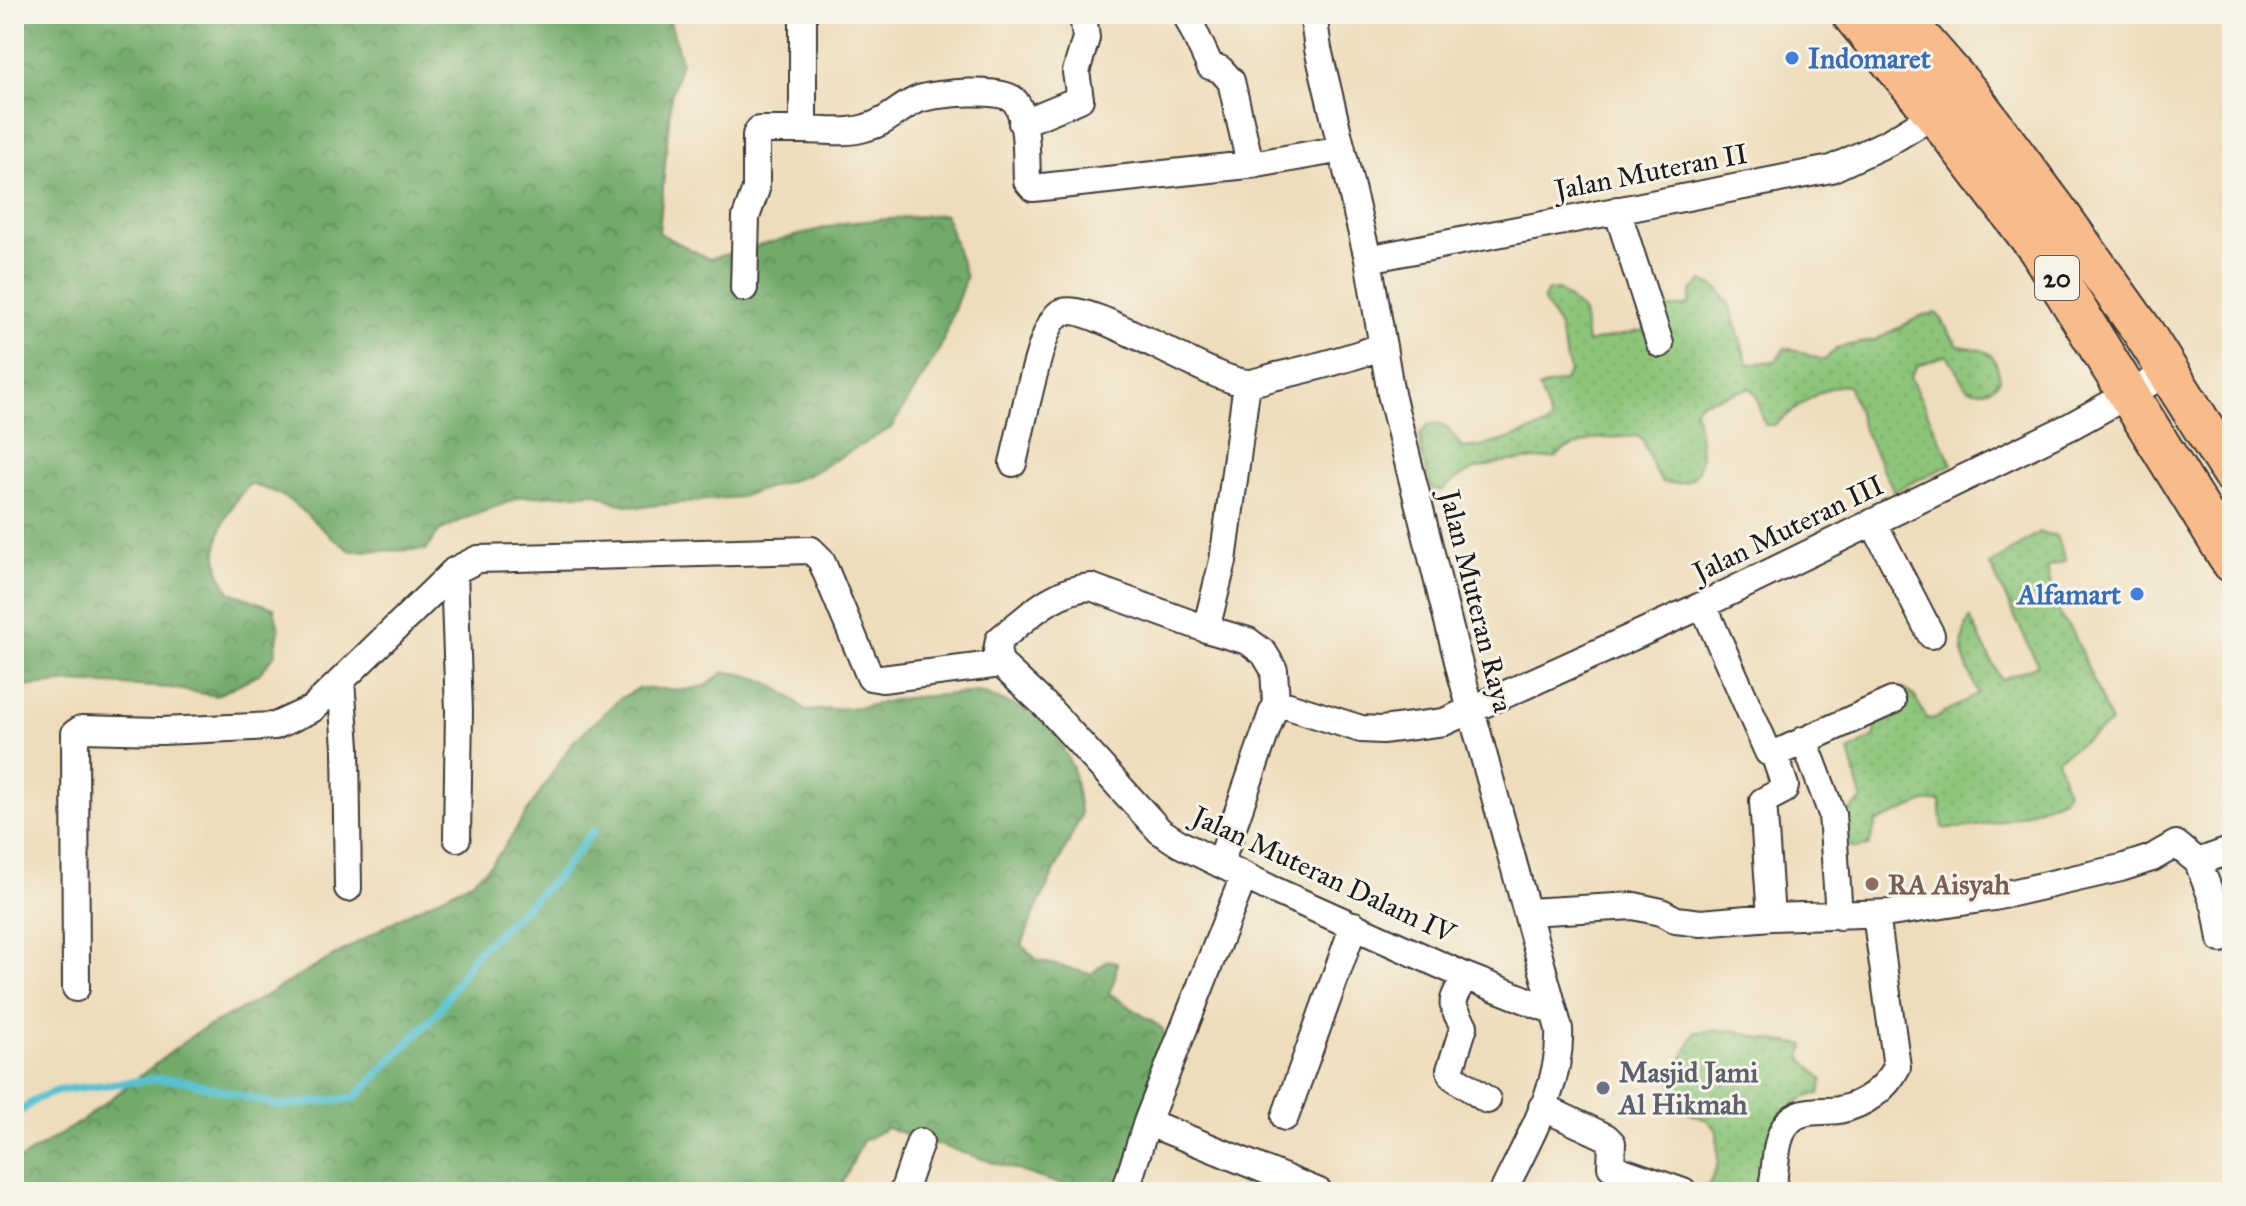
<svg xmlns="http://www.w3.org/2000/svg" width="2246" height="1206" viewBox="0 0 2246 1206" font-family="'IM FELL Great Primer',serif">
<style>
.grass{fill:url(#grass-dots);stroke:#54704a;stroke-width:2}
.forest{fill:url(#forest-crowns);stroke:#466342;stroke-width:2}
.lines{fill:none;stroke-linecap:round;stroke-linejoin:round}
.stream{stroke:#57c2d2;stroke-width:8}
.minor-casing{stroke:#3c3934;stroke-width:30}
.highway-casing{stroke:#3c3934;stroke-width:44}
.minor{stroke:#fff;stroke-width:26}
.highway{stroke:#fabb8b;stroke-width:40}
.shop-dot{fill:#3f7fe0;stroke:#f7f3e8;stroke-width:3}
.education-dot{fill:#8d6e63;stroke:#f7f3e8;stroke-width:3}
.worship-dot{fill:#6b7280;stroke:#f7f3e8;stroke-width:3}
.labels{text-anchor:middle;stroke-width:6;stroke-linejoin:round;paint-order:stroke}
.shield{fill:#f7f3e8;stroke:#5e5c59;stroke-width:2}
.shield-label{font-size:26px;font-weight:bold;fill:#1c1c1c}
.shop-label{font-size:28px;font-weight:bold;fill:#366cbe;stroke:#f7f3e8;text-anchor:start}
.street-label{font-size:28px;fill:#1c1c1c;stroke:#f7f3e8}
.education-label{font-size:28px;font-weight:bold;fill:#785e54;stroke:#f7f3e8;text-anchor:start}
.worship-label{font-size:28px;font-weight:bold;fill:#5b616d;stroke:#f7f3e8;text-anchor:start}
</style>
<defs>
<pattern id="grass-dots" width="8" height="8" patternUnits="userSpaceOnUse" patternTransform="scale(2)"><rect width="8" height="8" fill="#8cc579"/><path d="M2 2h.1M6 6h.1" fill="none" stroke="#78a968" stroke-width="1.8" stroke-linecap="round"/></pattern>
<pattern id="forest-crowns" width="20" height="18" patternUnits="userSpaceOnUse" patternTransform="scale(2)"><rect width="20" height="18" fill="#71aa69"/><path d="M2 6a3 3 0 1 1 6 0M12 15a3 3 0 1 1 6 0" fill="none" stroke="#5c8a56"/></pattern>
</defs>
<rect width="100%" height="100%" fill="#f7f3e8"/>
<filter id="ink" filterUnits="userSpaceOnUse"><feTurbulence type="fractalNoise" baseFrequency=".0125" numOctaves="2"/><feDisplacementMap in="SourceGraphic" scale="16" xChannelSelector="R" yChannelSelector="G"/><feConvolveMatrix kernelMatrix="1 2 1 2 8 2 1 2 1" color-interpolation-filters="sRGB"/></filter>
<filter id="wash" filterUnits="userSpaceOnUse"><feTurbulence type="fractalNoise" baseFrequency=".006" numOctaves="4" result="noise"/><feDisplacementMap in="SourceGraphic" scale="32" xChannelSelector="R" yChannelSelector="G"/><feGaussianBlur stdDeviation="1.8" result="paint"/><feColorMatrix in="noise" values="0 0 0 0 0 0 0 0 0 0 0 0 0 0 0 0 0 1.4 0 .05"/><feComposite in="paint" operator="in"/></filter>
<g filter="url(#wash)">
<rect width="100%" height="100%" fill="#edb"/>
<path class="grass" d="M1703,281L1720,290L1729,305L1748,364L1775,361L1785,348C1801,350 1810,358 1825,360L1836,348L1875,340L1923,315L1937,313L1958,346C1985,350 1996,349 2000,380C1990,391 1982,393 1967,388L1947,355L1918,365L1910,377L1952,464L1894,491L1863,429L1849,386C1824,381 1794,412 1774,425H1765L1756,395L1751,388L1702,402L1695,408C1699,440 1716,493 1662,482L1655,472L1642,438L1637,436L1593,439L1564,450L1554,458L1510,461L1474,469L1454,480L1442,491L1432,489L1422,457L1420,434L1428,425L1439,423L1448,428L1462,448C1493,447 1519,435 1548,425L1551,420L1539,388L1564,381L1570,371L1558,325L1543,300L1548,291L1558,290L1583,311L1587,343L1644,330L1651,312L1689,305L1692,290Z
M2039,532L2056,536L2066,561L2047,568L2054,601L2062,619L2073,632L2111,723L2057,759L2067,792L2063,798C2025,815 1985,830 1943,828L1940,801L1925,802L1876,822L1869,846L1855,848L1846,844L1845,816L1862,799L1849,751L1875,736C1876,708 1876,704 1901,688L1914,695L1927,719L1936,718L1978,693C1966,664 1954,648 1970,618L2001,680L2038,665L1990,565Z
M1733,1030L1760,1038L1805,1045L1801,1057L1823,1080L1819,1094C1771,1100 1770,1153 1764,1192H1706L1718,1163L1717,1131L1707,1120L1688,1113L1672,1100V1080L1695,1032Z"/>
<path class="forest" d="M14,14H668L681,61L671,97L659,233L709,259L843,223L945,214L966,277L939,351L891,428L808,475L739,497L640,507L617,503L596,493L521,497L464,519L439,531L426,550L351,551L331,537L295,504L275,492L250,484C229,505 211,538 219,569C220,577 226,585 230,592L274,608L279,630L275,654L259,674L216,696L170,688L72,682L14,688Z
M724,672C759,674 782,687 806,711L861,707L905,698L979,692L1047,718L1073,768L1081,816L1033,916L1022,945L1037,960L1091,974L1108,960L1117,963L1115,978L1109,993L1162,1028L1170,1045L1117,1192H1084L887,1128L862,1142L839,1192H14V1163L80,1122L197,1032L240,1010L407,914L471,882L491,864L505,846L572,743L619,699L639,688L684,690L706,686Z"/>
<g class="lines">
<path class="stream" d="M14,1116L38,1098L60,1090L157,1079L182,1080L280,1106L355,1098L437,1013L475,954L559,875L593,831"/>
</g>
</g>
<g filter="url(#ink)">
<g class="lines">
<g class="minor-casing">
<path id="minor" d="M803,14V130C823,130 845,134 865,128C889,122 899,107 919,99C936,93 1005,87 1015,101C1028,118 1026,160 1027,181L1033,188L1257,164L1342,149
M1186,14L1210,66L1220,69L1231,81L1250,164
M1313,14L1318,49L1368,259L1391,394L1462,677L1559,1029C1562,1086 1527,1141 1503,1192
M1022,123L1080,99L1076,72L1086,38L1083,14
M1617,210L1660,344
M1368,259L1831,169L1889,142L1935,114
M744,288L746,217L756,189V135L759,130H803
M1013,463C1020,437 1040,324 1060,313C1086,298 1207,380 1247,383C1256,383 1268,378 1277,376C1313,368 1348,359 1383,346
M1873,522L1931,635
M454,571L459,711L457,838
M1703,605L1768,752L1777,753L1892,701
M1206,629L1223,561L1247,383
M341,681L346,747L348,888
M1276,702L1274,670L1264,653L1248,641L1206,629L1091,587C1054,589 1027,618 999,640L997,651L1001,664L1047,707L1160,831L1180,844L1269,888L1465,976L1554,1011
M1804,740L1832,814L1839,916
M2198,862L2216,909L2221,939
M1220,864L1276,702L1361,729L1382,730L1444,722L1703,605L2071,426L2167,373
M1527,912L1634,906L1661,912L1676,920L1701,923L1771,917L1891,913L1994,897L2121,868L2152,858L2176,844L2198,862L2232,850
M1771,917L1763,801L1784,790L1785,786L1774,754
M1465,976C1452,1005 1448,999 1464,1026L1450,1070L1452,1076L1487,1100
M76,988L75,733L81,729L161,731L275,726L312,709L454,571L478,559L811,550L821,560L870,677L882,679L1001,664
M1542,1107L1606,1137L1612,1143L1611,1167L1683,1192
M1285,1117L1354,925
M1147,1122L1319,1192
M903,1192L920,1142
M1125,1192L1147,1122L1244,876
M1771,1192C1777,1170 1773,1144 1786,1125C1799,1107 1820,1113 1839,1110C1864,1105 1886,1089 1897,1067L1876,914"/>
</g>
<g class="highway-casing">
<path id="highway" d="M1852,14L1935,114L2038,248L2232,562
M1899,14L1969,94L2056,210L2143,332L2232,473"/>
</g>
<use href="#minor" class="minor"/>
<use href="#highway" class="highway"/>
</g>
</g>
<g class="shop-dot">
<circle cx="1792" cy="58" r="8"/>
<circle cx="2137" cy="594" r="8"/>
</g>
<circle class="education-dot" cx="1872" cy="884" r="8"/>
<circle class="worship-dot" cx="1603" cy="1088" r="8"/>
<g class="labels">
<rect class="shield" x="2035" y="256" width="44" height="44" rx="6"/>
<g class="shield-label">
<text x="2057" y="287">20</text>
</g>
<g class="shop-label">
<text x="1808" y="68">Indomaret</text>
<text x="2121" y="604" text-anchor="end">Alfamart</text>
</g>
<g class="street-label">
<text transform="translate(1651 171) rotate(-11)" y="10">Jalan Muteran II</text>
<text transform="translate(1788 528) rotate(-26)" y="10">Jalan Muteran III</text>
<text transform="translate(1477 601) rotate(76)" y="10">Jalan Muteran Raya</text>
<text transform="translate(1324 874) rotate(25)" y="10">Jalan Muteran Dalam IV</text>
</g>
<g class="education-label">
<text x="1888" y="894">RA Aisyah</text>
</g>
<g class="worship-label">
<text x="1619" y="1082">Masjid Jami<tspan x="1619" dy="32">Al Hikmah</tspan></text>
</g>
</g>
<rect width="2246" height="1206" fill="none" stroke="#f7f3e8" stroke-width="48"/>
</svg>
